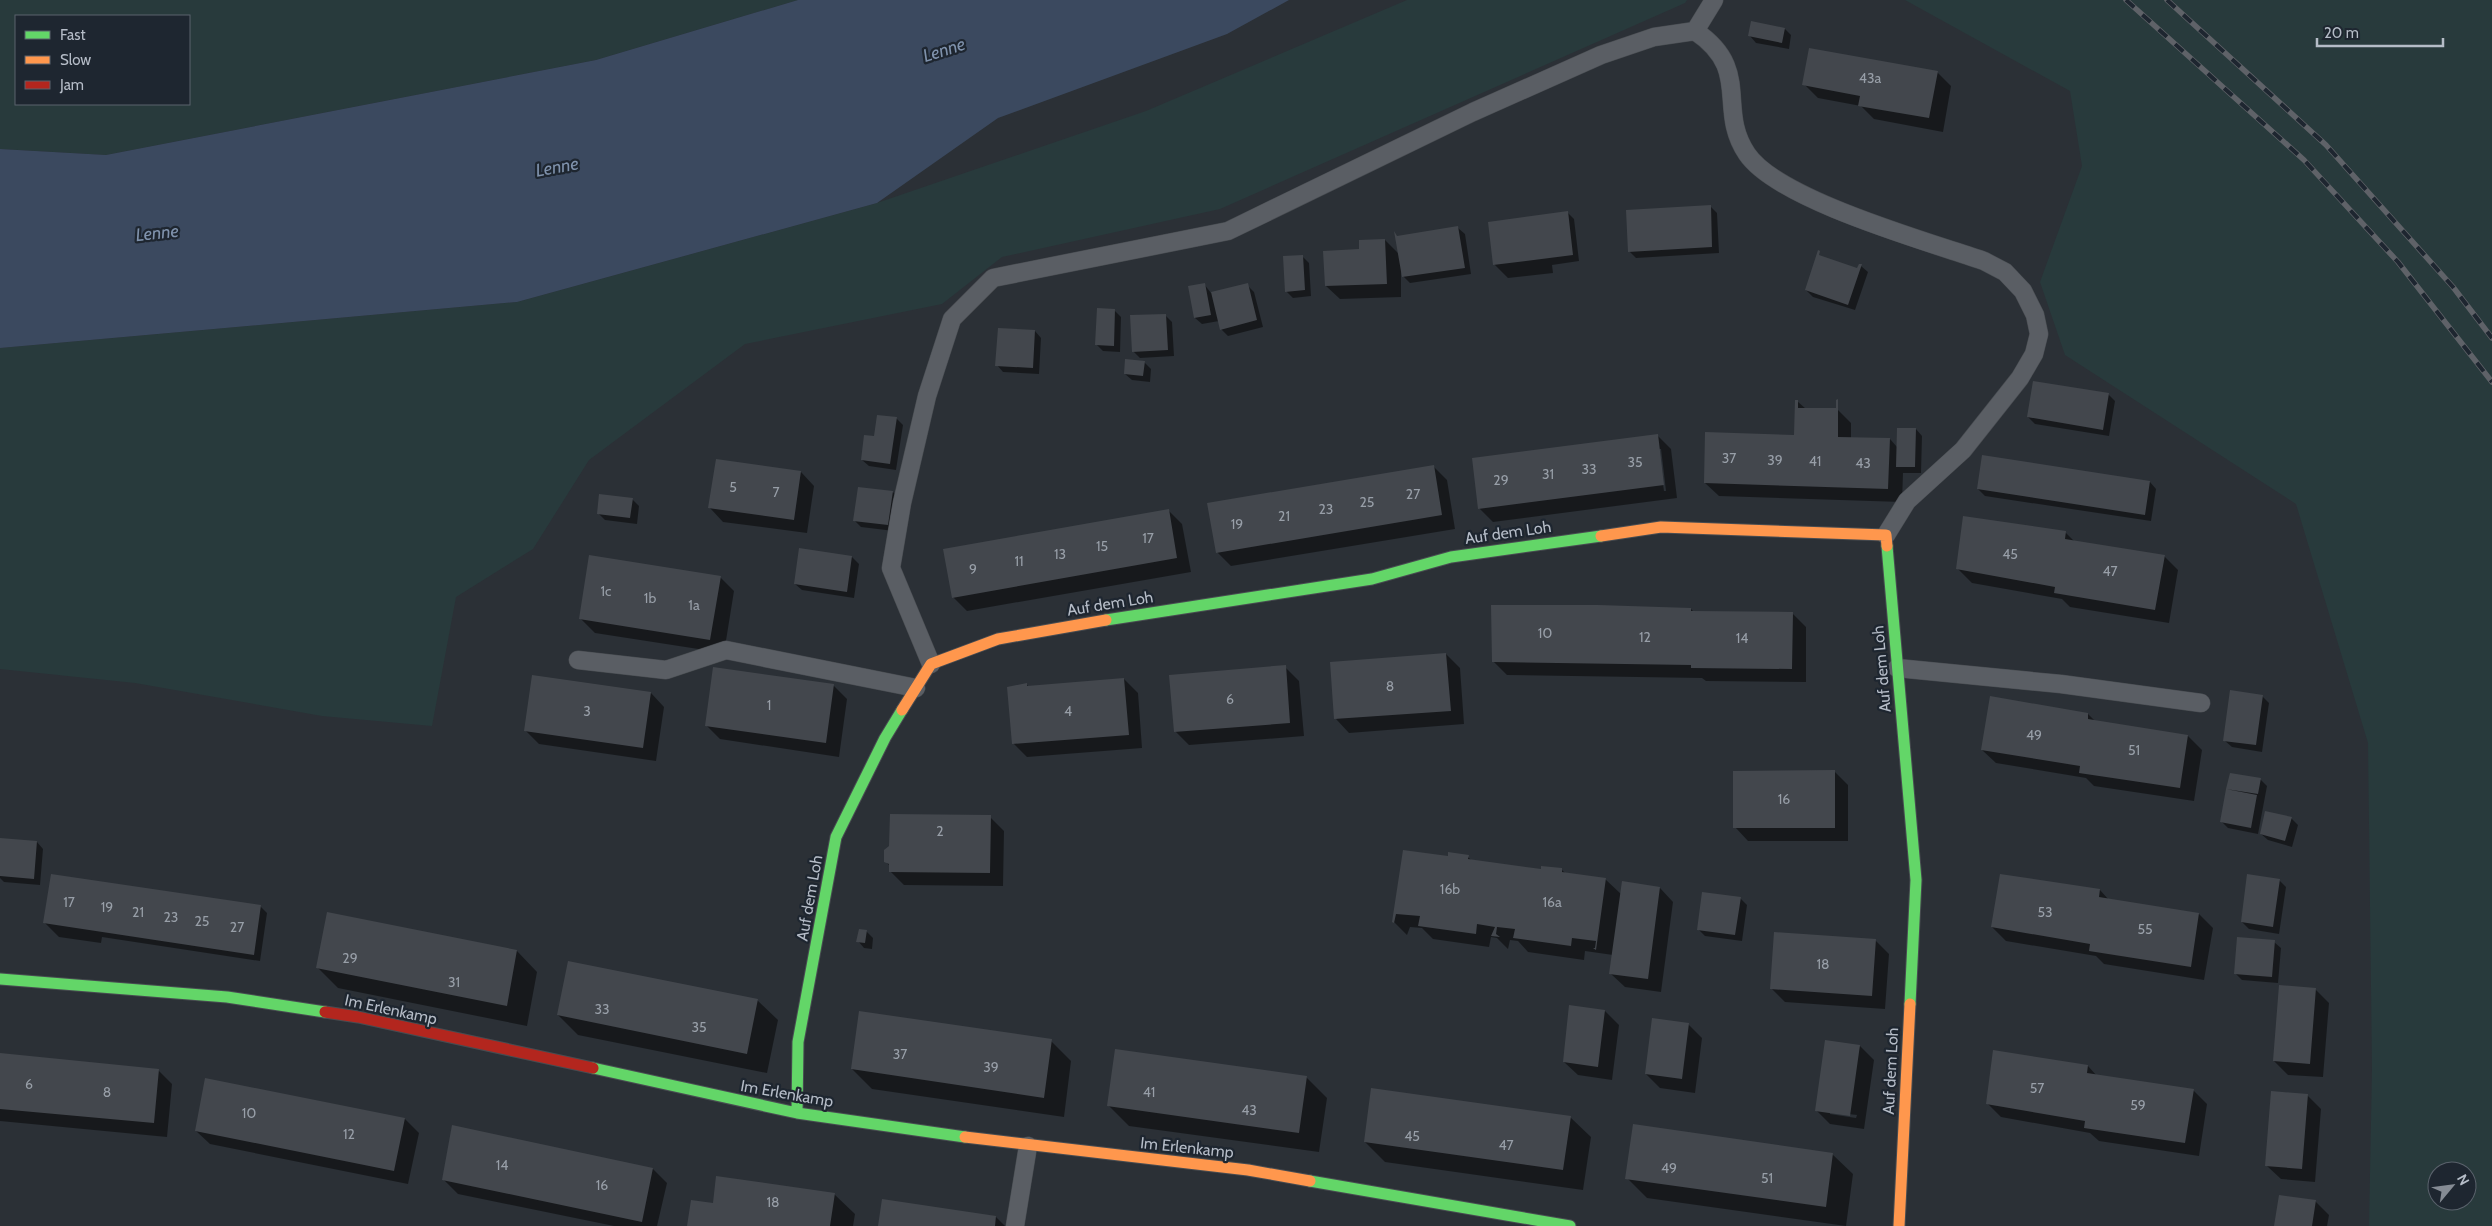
<svg xmlns="http://www.w3.org/2000/svg" width="2492" height="1226" viewBox="0 0 2492 1226" font-family="Cabin,sans-serif">
<style>
.green{fill:#283a3c;fill-rule:evenodd}
.water{fill:#3b495f}
.shadow{fill:#0007;fill-rule:evenodd}
.building{fill:#43474d}
.lines{fill:none;stroke-linecap:round;stroke-linejoin:round}
.lane-casing{stroke:#484c51;stroke-width:19}
.fast-casing{stroke:#484c51;stroke-width:13}
.slow-casing{stroke:#484c51;stroke-width:13}
.jam-casing{stroke:#484c51;stroke-width:13}
.lane{stroke:#5a5e64;stroke-width:18}
.fast{stroke:#63d668;stroke-width:11}
.slow{stroke:#ff974d;stroke-width:11}
.jam{stroke:#b3261e;stroke-width:11}
.rail-casing{stroke:#5f6268;stroke-width:5.5}
.rail{stroke:#1e2630;stroke-width:4;stroke-dasharray:11;stroke-linecap:butt}
.labels{text-anchor:middle;stroke-width:4.5;stroke-linejoin:round;paint-order:stroke}
.number-label{font-size:14px;fill:#989fa8}
.street-label{font-size:16px;fill:#b5bcc7;stroke:#1e2630}
.water-label{font-size:18px;font-style:italic;fill:#7f92ac;stroke:#1e2630}
</style>
<rect width="100%" height="100%" fill="#2b3036"/>
<path class="green" d="M0,0H798L596,60L106,155L0,149ZM16,16H189V104H16Z
M1407,0H1687L1685,3L1220,209L1002,257L942,304L745,344L589,460L533,549L456,597L432,726L322,716L135,683L0,669V348L517,302L877,203L1146,111Z
M1905,0H2492V1226H2369L2372,1069L2368,743L2296,504L2065,355L2040,282L2082,166L2070,91ZM2437,1171H2467V1201H2437Z"/>
<path class="water" d="M798,0H1289L1227,34L998,118L877,203L517,302L0,348V149L106,155L596,60Z"/>
<path class="shadow" d="M1785,29L1791,35L1789,49L1756,43L1750,36Z
M1937,72L1951,86L1943,132L1874,119L1861,106L1818,98L1804,84Z
M1711,207L1717,213L1719,253L1636,258L1629,251Z
M1568,213L1574,219L1579,261L1552,265L1553,273L1508,278L1494,264Z
M1458,228L1465,234L1471,274L1410,283L1403,276L1401,261V297L1340,299L1326,286L1361,251L1385,240L1400,255Z
M1302,256L1309,263L1311,296L1293,298L1286,291Z
M1861,266L1868,272L1855,310L1813,297L1806,290L1858,270Z
M1204,284L1211,293L1247,285L1254,292L1263,327L1228,336L1221,329L1219,321L1202,324L1195,318Z
M1114,310L1121,317L1120,352L1103,351L1096,344Z
M1165,315L1172,322L1174,356L1140,358L1133,351Z
M1035,331L1041,338L1039,374L1003,372L997,365Z
M1144,362L1151,369L1150,382L1132,380L1125,374Z
M2108,394L2115,401L2109,436L2035,424L2028,417Z
M1797,401L1806,409H1837L1851,423V438L1890,439L1897,447L1916,429L1922,436L1921,473H1903L1902,502L1719,496L1705,483L1795,437Z
M896,418L903,425L896,470L869,466L862,460L875,437Z
M1657,435L1671,449L1677,498L1493,522L1479,508ZM1658,449H1661L1666,491H1664Z
M1433,466L1447,480L1455,529L1231,566L1217,552Z
M801,472L814,486L807,533L723,522L710,508Z
M2150,482L2156,489L2151,521L1985,496L1978,489Z
M893,492L899,499L894,531L861,527L854,520Z
M632,499L639,506L637,524L605,520L598,513Z
M1168,510L1182,524L1191,572L967,611L953,597Z
M2066,533L2075,542L2164,556L2178,570L2169,623L2070,607L2062,599L1972,583L1958,569Z
M852,557L859,564L854,598L802,590L795,584Z
M720,577L734,591L724,653L595,633L581,619Z
M1691,609L1694,612L1792,613L1806,627V682L1706,681L1702,678L1507,675L1493,661Z
M1446,654L1460,668L1464,724L1349,733L1336,719Z
M1285,667L1299,681L1304,736L1189,745L1175,731Z
M1124,679L1138,693L1142,748L1027,757L1014,744L1026,684L1029,687Z
M834,686L847,699L839,757L720,739L706,725Z
M651,693L664,707L656,761L539,744L525,730Z
M2262,696L2269,703L2262,752L2232,747L2225,741Z
M2088,714L2096,722L2188,736L2202,750L2194,801L2094,786L2086,778L1996,763L1982,750Z
M1834,771L1848,785V841H1748L1735,827Z
M2231,774L2261,780L2267,786L2258,834L2228,828L2221,821Z
M990,817L1004,831L1003,886L904,885L890,871V866L885,861Z
M2291,818L2298,825L2292,847L2268,840L2261,834Z
M37,842L43,849L40,885L4,882L0,878V843Z
M1404,851L1449,857H1468L1472,861L1542,871L1562,870L1566,874L1605,879L1621,894L1660,888L1673,902L1661,992L1625,987L1611,974L1613,955L1585,951L1584,960L1528,952L1518,941L1510,940L1508,949L1497,938L1491,937L1489,947L1433,939L1422,928L1410,927L1407,935L1393,921Z
M2279,880L2286,887L2279,934L2249,929L2242,922Z
M2100,890L2109,900L2199,914L2213,928L2204,980L2104,964L2096,956L2006,941L1992,927Z
M1740,898L1747,905L1742,941L1705,936L1698,929Z
M260,906L267,913L260,961L102,937L101,943L59,937L45,923Z
M328,914L517,951L537,972L527,1026L338,988L318,968Z
M866,931L873,938L872,949L864,948L858,941Z
M1875,940L1889,954L1885,1009L1785,1002L1771,988Z
M2274,942L2281,948L2278,983L2242,980L2235,973Z
M2315,989L2329,1003L2323,1077L2288,1075L2274,1061Z
M757,1000L778,1020L767,1073L578,1035L558,1015Z
M1605,1011L1619,1025L1612,1080L1578,1075L1564,1062Z
M1688,1024L1702,1038L1695,1093L1660,1088L1646,1074Z
M1051,1041L1071,1061L1064,1117L872,1089L852,1069Z
M1860,1046L1874,1060L1864,1129L1830,1124L1816,1110ZM1830,1112L1857,1115L1856,1118L1830,1114Z
M0,1055L158,1070L172,1084L167,1137L0,1121Z
M2088,1066L2097,1076L2193,1090L2207,1104L2199,1156L2099,1141L2090,1133L2001,1117L1987,1103Z
M1306,1077L1327,1098L1319,1152L1129,1126L1109,1106Z
M2307,1095L2321,1109L2315,1182L2281,1179L2267,1166Z
M1570,1117L1591,1137L1583,1190L1385,1162L1365,1142Z
M405,1119L419,1133L408,1184L210,1144L196,1131Z
M1832,1154L1853,1174L1846,1226L1647,1198L1627,1178Z
M653,1169L667,1183L657,1226H614L458,1194L444,1180Z
M834,1194L855,1214L853,1226H689L714,1205Z
M2315,1201L2329,1215L2327,1226H2276Z
M996,1217L1005,1226H879Z"/>
<path class="building" d="M1751,21L1785,28L1782,43L1748,36Z
M1809,48L1938,71L1929,118L1858,106L1860,96L1802,85Z
M1711,205L1712,247L1628,252L1626,210Z
M1568,211L1573,255L1493,265L1488,222Z
M1458,226L1465,268L1402,277L1394,231L1397,236Z
M1385,239L1387,284L1325,286L1323,251L1359,249V240Z
M1818,250L1820,251L1819,255L1857,268L1859,264H1862L1848,305L1805,290Z
M1303,255L1305,290L1285,292L1283,256Z
M1205,283L1211,315L1194,318L1188,286Z
M1248,283L1257,320L1220,330L1211,292Z
M1097,308L1115,309L1114,346L1095,345Z
M1166,314L1168,350L1132,352L1130,315Z
M998,328L1035,330L1033,368L995,366Z
M1125,359L1145,361L1143,376L1124,374Z
M2033,381L2109,393L2103,430L2027,417Z
M1838,399V437L1890,438L1888,489L1704,483L1705,432L1794,435L1795,400H1798V408H1836V400Z
M877,415L897,417L890,464L861,460L864,435L874,436Z
M1897,428H1916L1915,467H1896Z
M1658,434L1664,485L1478,509L1472,458Z
M1982,455L2150,481L2145,515L1977,489Z
M716,459L801,471L794,520L708,508Z
M1434,465L1442,515L1216,553L1207,503Z
M858,487L893,491L888,525L853,521Z
M599,494L633,498L630,518L597,514Z
M1169,509L1177,558L952,598L943,549Z
M1963,516L2066,531L2065,539L2165,555L2155,610L2054,593L2055,587L1956,569Z
M799,548L852,556L847,592L794,584Z
M589,555L721,576L710,640L579,619Z
M1491,605H1598L1691,608V611L1793,612L1792,669L1691,668V665L1492,662Z
M1446,653L1451,711L1334,719L1330,662Z
M1286,665L1290,723L1174,732L1169,675Z
M713,667L834,684L826,743L705,726Z
M532,675L651,692L643,748L524,731Z
M1124,678L1129,735L1012,744L1007,687L1027,683V686Z
M2230,690L2263,695L2256,745L2223,741Z
M1990,696L2088,713V719L2188,735L2180,788L2079,773L2080,766L1981,750Z
M1835,770V828H1733V771Z
M2230,773L2261,778L2258,794L2226,789Z
M2226,789L2257,795L2251,828L2220,822Z
M2265,811L2292,817L2285,841L2260,834Z
M890,814L991,815L990,873L889,872V864L884,862V850L889,846Z
M0,838L37,841L34,879L0,876Z
M1403,850L1448,856V852L1469,855L1468,859L1541,869V866L1562,868V872L1606,878L1596,950L1593,948H1595L1596,941L1572,938L1571,946L1513,938L1515,929L1497,927L1496,934L1500,937L1491,936L1495,927L1477,924L1476,934L1418,926L1420,916L1396,914L1394,923L1392,922Z
M51,874L261,905L254,955L43,923Z
M2000,874L2100,889L2099,897L2199,913L2191,967L2089,951L2090,944L1991,927Z
M2247,874L2280,879L2273,927L2241,922Z
M1622,881L1660,887L1648,979L1609,974Z
M1702,892L1741,897L1735,935L1697,930Z
M327,912L517,950L507,1006L316,968Z
M859,929L867,930L865,943L856,942Z
M1774,932L1876,939L1872,996L1770,989Z
M2237,937L2275,940L2272,977L2234,974Z
M568,961L758,999L747,1054L557,1015Z
M2279,985L2316,988L2310,1064L2273,1061Z
M1569,1005L1605,1010L1598,1067L1563,1062Z
M859,1011L1052,1039L1044,1098L851,1069Z
M1652,1018L1689,1023L1682,1079L1645,1074Z
M1825,1040L1860,1045L1850,1116L1815,1111Z
M1115,1049L1307,1076L1299,1133L1107,1106Z
M1993,1050L2088,1065L2087,1073L2194,1089L2185,1143L2084,1128L2085,1121L1986,1104Z
M0,1053L159,1069L154,1123L0,1109Z
M205,1078L405,1118L394,1171L195,1131Z
M1371,1088L1571,1116L1563,1170L1364,1142Z
M2271,1091L2308,1094L2302,1169L2265,1166Z
M1633,1124L1833,1153L1826,1207L1625,1179Z
M452,1125L653,1168L642,1222L442,1180Z
M716,1176L835,1193L830,1226H687L691,1200L713,1203Z
M2279,1195L2316,1200L2312,1226H2274Z
M882,1199L996,1216L995,1226H878Z"/>
<g class="lines">
<g class="lane-casing">
<path id="lane" d="M1695,31L1714,0
M578,660L666,670L726,650L916,688
M931,664L891,568L902,503L927,396L952,319L993,278L1228,231L1473,112L1601,55L1654,37L1695,31C1753,70 1716,108 1747,154C1778,200 1929,242 1984,261L2005,272L2023,291L2035,315L2039,334L2034,354L2020,378L1963,450L1907,501L1886,535
M1897,668L2061,684L2201,703
M1015,1226L1028,1146"/>
</g>
<g class="fast-casing">
<path id="fast" d="M1887,546L1916,880L1910,1004
M1106,620L1372,579L1451,557L1601,536
M0,979L227,997L325,1012
M593,1068L797,1113L965,1137
M797,1113L798,1042L836,837L885,738L902,710
M1310,1181L1570,1226"/>
</g>
<g class="slow-casing">
<path id="slow" d="M1601,536L1661,527L1886,535L1887,546
M902,710L931,664L998,639L1106,620
M965,1137L1248,1170L1310,1181
M1899,1226L1910,1004"/>
</g>
<g class="jam-casing">
<path id="jam" d="M325,1012L358,1017L593,1068"/>
</g>
<use href="#lane" class="lane"/>
<use href="#fast" class="fast"/>
<use href="#slow" class="slow"/>
<use href="#jam" class="jam"/>
<g class="rail-casing">
<path id="rail" d="M2126,0L2304,160L2398,262L2492,382
M2167,0L2326,145L2453,287L2492,338"/>
</g>
<use href="#rail" class="rail"/>
</g>
<g class="labels">
<g class="number-label">
<text x="1870" y="83">43a</text>
<text x="1729" y="463">37</text>
<text x="1775" y="465">39</text>
<text x="1815" y="466">41</text>
<text x="1635" y="467">35</text>
<text x="1863" y="468">43</text>
<text x="1589" y="474">33</text>
<text x="1548" y="479">31</text>
<text x="1501" y="485">29</text>
<text x="733" y="492">5</text>
<text x="776" y="497">7</text>
<text x="1413" y="499">27</text>
<text x="1367" y="507">25</text>
<text x="1326" y="514">23</text>
<text x="1284" y="521">21</text>
<text x="1237" y="529">19</text>
<text x="1148" y="543">17</text>
<text x="1102" y="551">15</text>
<text x="1060" y="559">13</text>
<text x="2010" y="559">45</text>
<text x="1019" y="566">11</text>
<text x="973" y="574">9</text>
<text x="2110" y="576">47</text>
<text x="606" y="596">1c</text>
<text x="650" y="603">1b</text>
<text x="694" y="610">1a</text>
<text x="1545" y="638">10</text>
<text x="1645" y="642">12</text>
<text x="1742" y="643">14</text>
<text x="1390" y="691">8</text>
<text x="1230" y="704">6</text>
<text x="769" y="710">1</text>
<text x="587" y="716">3</text>
<text x="1068" y="716">4</text>
<text x="2034" y="740">49</text>
<text x="2134" y="755">51</text>
<text x="1784" y="804">16</text>
<text x="940" y="836">2</text>
<text x="1450" y="894">16b</text>
<text x="69" y="907">17</text>
<text x="1552" y="907">16a</text>
<text x="107" y="912">19</text>
<text x="138" y="917">21</text>
<text x="2045" y="917">53</text>
<text x="171" y="922">23</text>
<text x="202" y="926">25</text>
<text x="237" y="932">27</text>
<text x="2145" y="934">55</text>
<text x="350" y="963">29</text>
<text x="1823" y="969">18</text>
<text x="454" y="987">31</text>
<text x="602" y="1014">33</text>
<text x="699" y="1032">35</text>
<text x="900" y="1059">37</text>
<text x="991" y="1072">39</text>
<text x="29" y="1089">6</text>
<text x="2037" y="1093">57</text>
<text x="107" y="1097">8</text>
<text x="1149" y="1097">41</text>
<text x="2138" y="1110">59</text>
<text x="1249" y="1115">43</text>
<text x="249" y="1118">10</text>
<text x="349" y="1139">12</text>
<text x="1412" y="1141">45</text>
<text x="1506" y="1150">47</text>
<text x="502" y="1170">14</text>
<text x="1669" y="1173">49</text>
<text x="1767" y="1183">51</text>
<text x="602" y="1190">16</text>
<text x="773" y="1207">18</text>
</g>
<g class="street-label">
<text transform="translate(1508 532) rotate(-8)" y="6">Auf dem Loh</text>
<text transform="translate(1110 603) rotate(-9)" y="6">Auf dem Loh</text>
<text transform="translate(1881 669) rotate(-95)" y="6">Auf dem Loh</text>
<text transform="translate(809 898) rotate(-80)" y="6">Auf dem Loh</text>
<text transform="translate(391 1009) rotate(12)" y="6">Im Erlenkamp</text>
<text transform="translate(1890 1071) rotate(-87)" y="6">Auf dem Loh</text>
<text transform="translate(787 1093) rotate(10)" y="6">Im Erlenkamp</text>
<text transform="translate(1187 1147) rotate(6)" y="6">Im Erlenkamp</text>
</g>
<g class="water-label">
<text transform="translate(944 50) rotate(-18)" y="6">Lenne</text>
<text transform="translate(557 167) rotate(-10)" y="6">Lenne</text>
<text transform="translate(157 233) rotate(-6)" y="6">Lenne</text>
</g>
</g>
<rect x="15" y="15" width="175" height="90" fill="#1e2630" stroke="#5a626c"/>
<rect x="25" y="31" width="25" height="8" fill="#63d668" stroke="#5a626c"/>
<text x="60" y="40" font-size="15" fill="#b5bcc7">Fast</text>
<rect x="25" y="56" width="25" height="8" fill="#ff974d" stroke="#5a626c"/>
<text x="60" y="65" font-size="15" fill="#b5bcc7">Slow</text>
<rect x="25" y="81" width="25" height="8" fill="#b3261e" stroke="#5a626c"/>
<text x="60" y="90" font-size="15" fill="#b5bcc7">Jam</text>
<g transform="translate(2452 1186) rotate(61)"><circle r="24" fill="#1e2630" stroke="#5a626c"/>
<path d="M0-4L9 19L0 12L-9 19Z" fill="#858b94"/>
<text y="-8" font-size="14" font-weight="bold" text-anchor="middle" fill="#b5bcc7">N</text>
</g>
<path d="M2317 38v8h126v-8" fill="none" stroke="#b5bcc7" stroke-width="2.5"/>
<text x="2324" y="38" font-size="15" fill="#b5bcc7" stroke="#1e2630" stroke-width="4" paint-order="stroke">20 m</text>
</svg>
